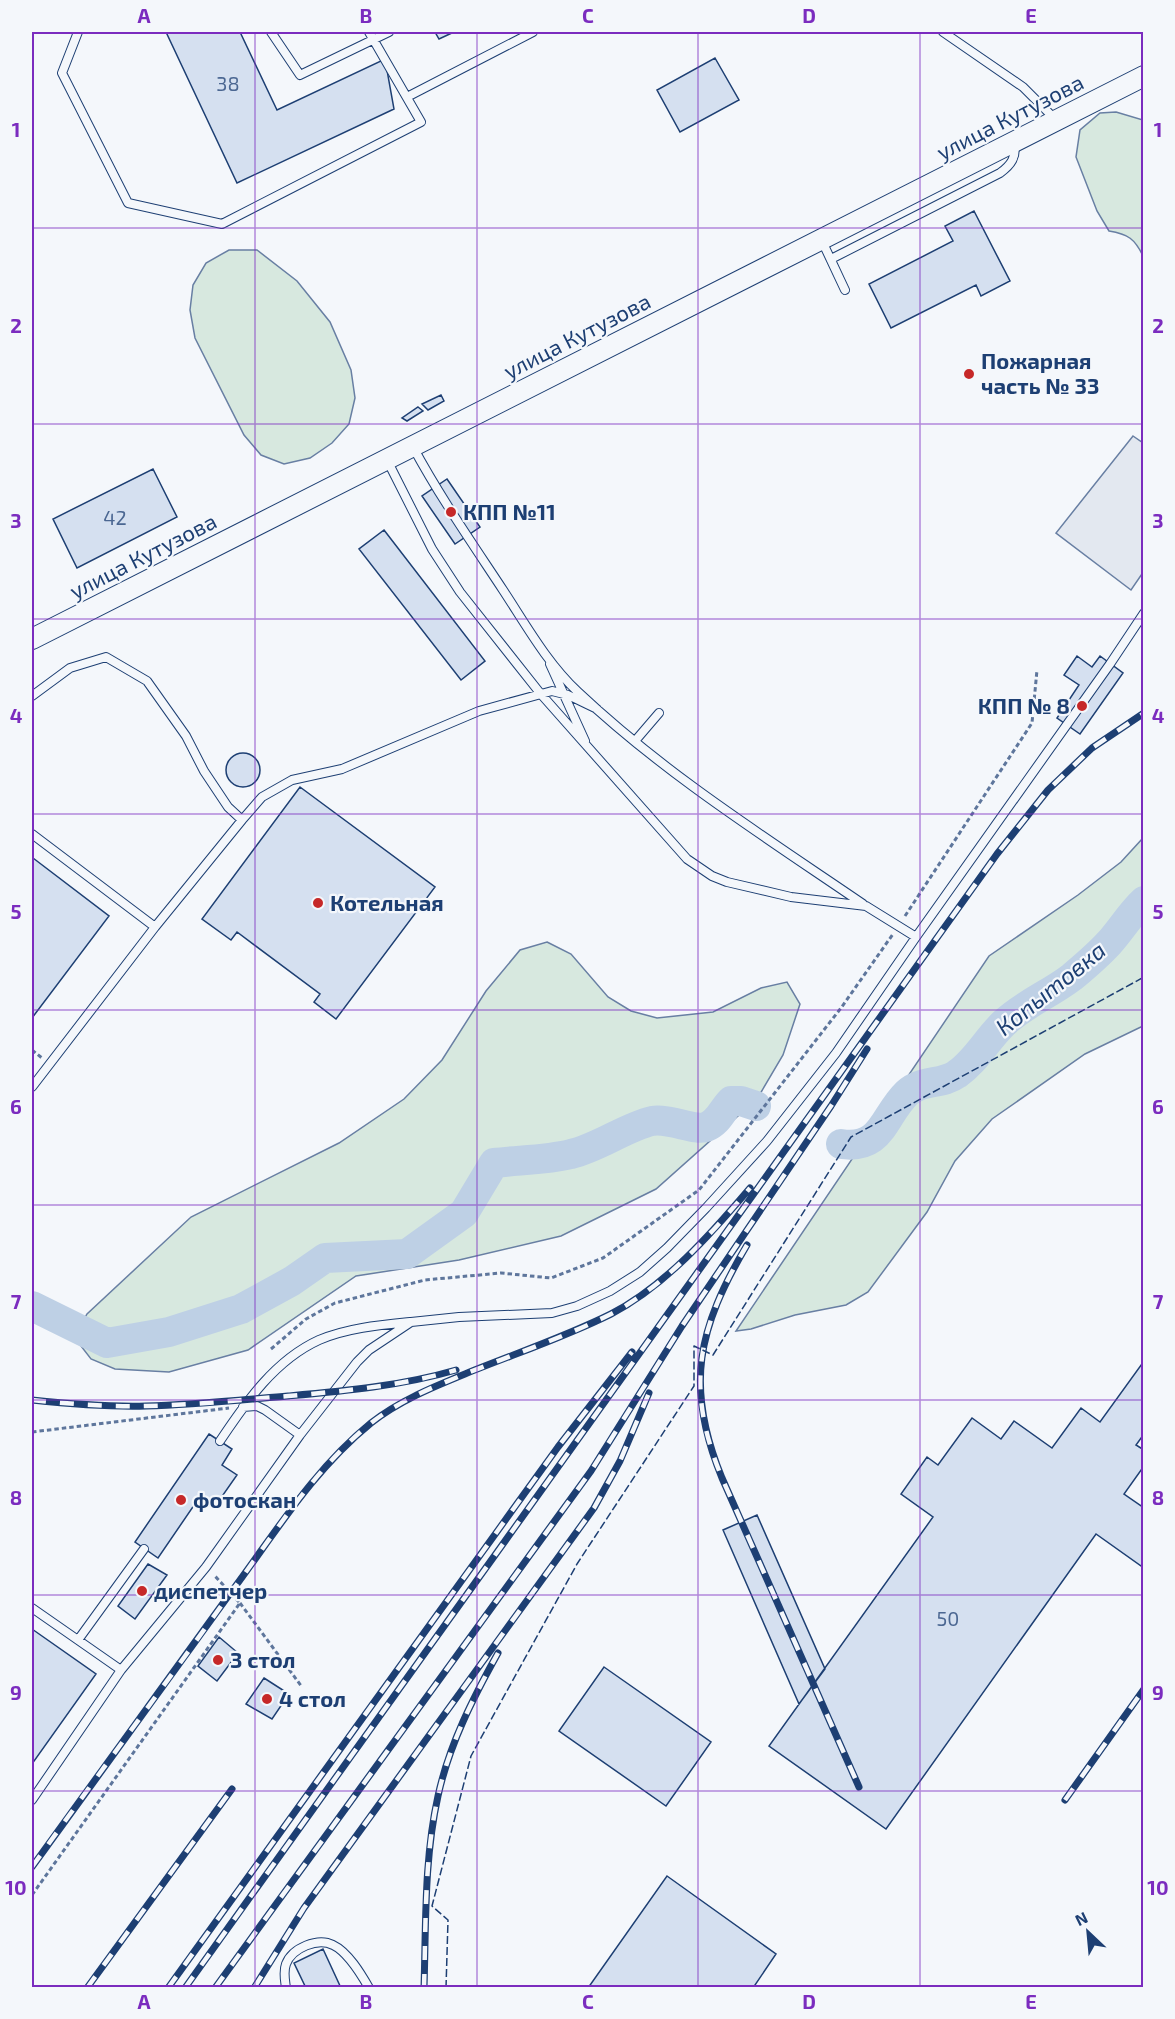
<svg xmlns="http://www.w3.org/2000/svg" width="1175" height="2019" viewBox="0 0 1175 2019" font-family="'Exo 2',sans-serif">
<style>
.green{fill:#d7e8df;stroke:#687fa3;stroke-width:1.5}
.parking{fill:#e3e8f0;stroke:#687fa3;stroke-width:1.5}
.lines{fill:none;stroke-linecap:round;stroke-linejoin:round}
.river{stroke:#bed0e5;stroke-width:30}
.building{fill:#d5e0f0;stroke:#1d3f73;stroke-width:1.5}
.service-casing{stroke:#1d3f73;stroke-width:10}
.tertiary-casing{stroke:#1d3f73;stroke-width:22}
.path{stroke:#5e769c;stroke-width:3;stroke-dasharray:4.5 3;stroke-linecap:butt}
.service{stroke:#f4f7fb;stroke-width:8}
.tertiary{stroke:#f4f7fb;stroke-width:20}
.rail-casing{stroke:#1d3f73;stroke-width:7}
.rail{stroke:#f4f7fb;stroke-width:4.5;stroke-dasharray:14;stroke-linecap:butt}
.fence{stroke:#1d3f73;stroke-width:1.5;stroke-dasharray:8 3;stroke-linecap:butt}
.grid{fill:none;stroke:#7b2cbf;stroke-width:1.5;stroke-opacity:0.55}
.poi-dot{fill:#c62828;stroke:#f4f7fb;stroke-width:2}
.labels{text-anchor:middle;stroke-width:4.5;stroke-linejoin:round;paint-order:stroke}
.number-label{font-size:20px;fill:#4b6792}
.street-label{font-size:22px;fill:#1d3f73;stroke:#f4f7fb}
.poi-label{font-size:22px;font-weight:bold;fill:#1d3f73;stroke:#f4f7fb;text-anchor:start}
.water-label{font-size:24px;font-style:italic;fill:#1d3f73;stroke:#f4f7fb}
.neatline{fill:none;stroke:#7b2cbf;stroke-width:2}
.grid-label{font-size:20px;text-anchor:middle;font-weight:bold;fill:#7b2cbf}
</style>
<rect width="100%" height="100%" fill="#f4f7fb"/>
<path class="green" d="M1116,112L1143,120V256C1135,239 1128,234 1109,231L1097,211L1076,157L1080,130L1100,113Z
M229,250H257L297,281L330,322L351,370L355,398L349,424L332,443L310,458L284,464L261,455L244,435L195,338L190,310L193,285L206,263Z
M1143,838V1026L1085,1054L992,1119L955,1161L927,1212L868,1292L846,1305L795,1315L751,1329L736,1331L989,956L1078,895L1121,862Z
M547,942L571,954L608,997L631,1011L657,1018L713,1012L761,988L787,982L800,1004L783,1055L757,1099L656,1189L561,1236L459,1260L356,1276L248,1350L169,1372L115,1369L91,1359L74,1337L87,1314L191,1217L339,1143L404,1099L442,1060L486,991L520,950Z"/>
<path class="parking" d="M1133,436L1143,443L1144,571L1131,590L1056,533Z"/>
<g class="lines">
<path class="river" d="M841,1144C883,1150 883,1116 907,1093C922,1079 942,1085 957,1074C976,1061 987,1039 1004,1023C1024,1004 1050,994 1072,977C1084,967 1098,955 1109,943C1121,930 1130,914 1144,901
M32,1306L107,1343L169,1332L241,1309L292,1281L325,1258L407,1254L464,1213L494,1163C519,1160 547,1160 571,1154C598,1148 626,1127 652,1121C669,1118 696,1131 706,1127C719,1122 722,1110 731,1101H741L756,1106"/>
</g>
<path class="building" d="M166,32H240L277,110L385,59L394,109L237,183Z
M435,32H454L439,39Z
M715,58L739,100L680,132L657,90Z
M974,211L1010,281L981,296L976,285L891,328L869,284L953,241L945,226Z
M441,395L444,401L428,410L422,404Z
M418,407L423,411L407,421L402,418Z
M153,469L177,517L77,568L53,519Z
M447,479L480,527L455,544L422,496Z
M384,530L485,661L461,680L359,549Z
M1077,656L1092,667L1100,656L1123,673L1080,734L1057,718L1079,685L1064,675Z
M226 770a17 17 0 1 1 34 0a17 17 0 1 1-34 0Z
M300,787L435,887L336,1019L314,1002L320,994L237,932L231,940L202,919Z
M33,858L109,916L32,1018V860Z
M1144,1361V1434L1136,1445L1144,1450V1466L1124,1494L1144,1508V1568L1096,1534L886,1829L769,1746L933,1517L901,1494L927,1457L938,1465L972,1418L1001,1439L1014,1421L1052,1448L1081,1408L1100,1422Z
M209,1434L232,1449L222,1465L237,1475L216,1505L201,1495L158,1558L135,1542Z
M757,1515L825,1669L799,1704L723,1530Z
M148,1564L167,1575L135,1619L118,1606Z
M32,1629L96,1674L32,1764Z
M219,1637L238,1653L217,1681L198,1666Z
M604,1667L711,1742L666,1806L559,1731Z
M264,1678L289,1694L272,1719L246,1704Z
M667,1876L776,1954L753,1988H588Z
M323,1949L341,1988H306L294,1963Z"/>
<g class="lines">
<g class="service-casing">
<path id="service" d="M78,32L62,73L128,203L222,224L421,122L369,32
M271,32L300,75L389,32
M943,32L1023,87L1055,119
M407,97L533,32
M822,241L845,290
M831,259L1000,173C1011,165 1017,157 1014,143
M413,447C440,497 472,543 503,590C526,625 547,663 578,692C665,774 765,837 863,904
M387,460L432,549L460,592L540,693L687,859L712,876L727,882L791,897L866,906L916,937
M550,664L585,741
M32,696L70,668L106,657L147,681L186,736L204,771L228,807L242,820L262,797L292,780L342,769L479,711L552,691L568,695L597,709
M635,741L659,713
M32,834L155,927
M32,1087L155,927L242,820
M243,1407L257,1406L265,1410L300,1435
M220,1441C246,1402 275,1360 319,1340C347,1328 380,1325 410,1322
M32,1608L121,1670
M78,1640L144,1549
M32,1800L121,1670L206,1567L300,1435L357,1362L369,1350L411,1322L459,1317L552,1313L577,1306L610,1291L640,1272L667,1248L706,1208L767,1141L836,1053L916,937L1110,664L1144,613
M286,1988C285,1980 283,1972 286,1964C292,1948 318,1937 333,1945C348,1952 361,1974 369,1988"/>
</g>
<g class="tertiary-casing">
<path id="tertiary" d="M32,639L1144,76"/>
</g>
<path class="path" d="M905,916L1032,723L1037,670
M32,1050L42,1058
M271,1349L306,1319L335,1303L425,1280L501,1273L551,1278L603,1258L699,1190L841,1008L893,934
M32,1432L229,1408
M240,1603L302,1687
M32,1895L240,1603L214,1575"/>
<use href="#service" class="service"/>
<use href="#tertiary" class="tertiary"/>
<g class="rail-casing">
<path id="rail" d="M747,1245C698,1328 684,1386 722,1478L859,1787
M32,1400C70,1404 108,1407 146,1406C193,1405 241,1400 288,1396C344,1391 401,1386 456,1370
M1065,1800L1144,1689
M32,1867C97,1776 164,1686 229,1595C274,1535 312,1471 371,1423C399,1401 433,1387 465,1374C514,1354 565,1337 611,1314C665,1286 711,1234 750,1188
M87,1988L232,1789
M168,1988L558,1447L632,1352
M185,1988L997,854L1048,790L1092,748L1144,713
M215,1988L591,1471L682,1326L831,1106L867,1049
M254,1988L304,1908L594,1508L620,1461L649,1393
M424,1988C426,1924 424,1859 438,1796C449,1745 473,1698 498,1653"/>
</g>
<use href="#rail" class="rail"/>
<path class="fence" d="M446,1988L448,1920L432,1906L471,1756L577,1564L694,1386V1346L713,1355L851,1137L1144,977"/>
</g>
<path class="grid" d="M255,32V1988M477,32V1988M698,32V1988M920,32V1988M32,228H1144M32,424H1144M32,619H1144M32,814H1144M32,1010H1144M32,1205H1144M32,1400H1144M32,1595H1144M32,1791H1144"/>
<g class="poi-dot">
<circle cx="969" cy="374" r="6"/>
<circle cx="451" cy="512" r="6"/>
<circle cx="1082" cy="706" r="6"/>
<circle cx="318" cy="903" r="6"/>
<circle cx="181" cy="1500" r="6"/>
<circle cx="142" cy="1591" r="6"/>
<circle cx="218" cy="1660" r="6"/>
<circle cx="267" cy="1699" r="6"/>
</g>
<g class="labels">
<g class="number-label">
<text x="228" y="91">38</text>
<text x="115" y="525">42</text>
<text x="948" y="1626">50</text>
</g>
<g class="street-label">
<text transform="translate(1010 117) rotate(-27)" y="8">улица Кутузова</text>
<text transform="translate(577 336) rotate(-27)" y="8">улица Кутузова</text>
<text transform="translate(143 556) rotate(-27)" y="8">улица Кутузова</text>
</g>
<g class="poi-label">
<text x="981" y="369">Пожарная<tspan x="981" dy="25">часть № 33</tspan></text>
<text x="463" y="520">КПП №11</text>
<text x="1070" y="714" text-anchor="end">КПП № 8</text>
<text x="330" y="911">Котельная</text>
<text x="193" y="1508">фотоскан</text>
<text x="154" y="1599">диспетчер</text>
<text x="230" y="1668">3 стол</text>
<text x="279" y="1707">4 стол</text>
</g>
<g class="water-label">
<text transform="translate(1051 989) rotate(-39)" y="8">Копытовка</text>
</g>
</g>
<rect width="1175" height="2019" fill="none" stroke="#f4f7fb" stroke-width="66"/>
<g transform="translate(1088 1932) rotate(334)" stroke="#f4f7fb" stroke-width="4.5" paint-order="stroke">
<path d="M0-4.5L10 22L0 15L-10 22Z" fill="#1d3f73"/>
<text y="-9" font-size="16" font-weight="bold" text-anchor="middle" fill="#1d3f73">N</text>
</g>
<rect x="33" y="33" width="1109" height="1953" class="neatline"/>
<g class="grid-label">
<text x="144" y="23">A</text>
<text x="366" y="23">B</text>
<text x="588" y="23">C</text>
<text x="809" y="23">D</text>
<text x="1031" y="23">E</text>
<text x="16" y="137">1</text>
<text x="1158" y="137">1</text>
<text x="16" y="333">2</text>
<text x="1158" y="333">2</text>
<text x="16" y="528">3</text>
<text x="1158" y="528">3</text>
<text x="16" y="723">4</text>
<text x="1158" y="723">4</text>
<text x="16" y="919">5</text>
<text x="1158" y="919">5</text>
<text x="16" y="1114">6</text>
<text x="1158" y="1114">6</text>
<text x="16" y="1309">7</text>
<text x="1158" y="1309">7</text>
<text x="16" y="1505">8</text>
<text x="1158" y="1505">8</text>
<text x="16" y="1700">9</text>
<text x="1158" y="1700">9</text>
<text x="16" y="1895">10</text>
<text x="1158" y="1895">10</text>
<text x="144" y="2009">A</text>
<text x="366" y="2009">B</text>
<text x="588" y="2009">C</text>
<text x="809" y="2009">D</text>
<text x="1031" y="2009">E</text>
</g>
</svg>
